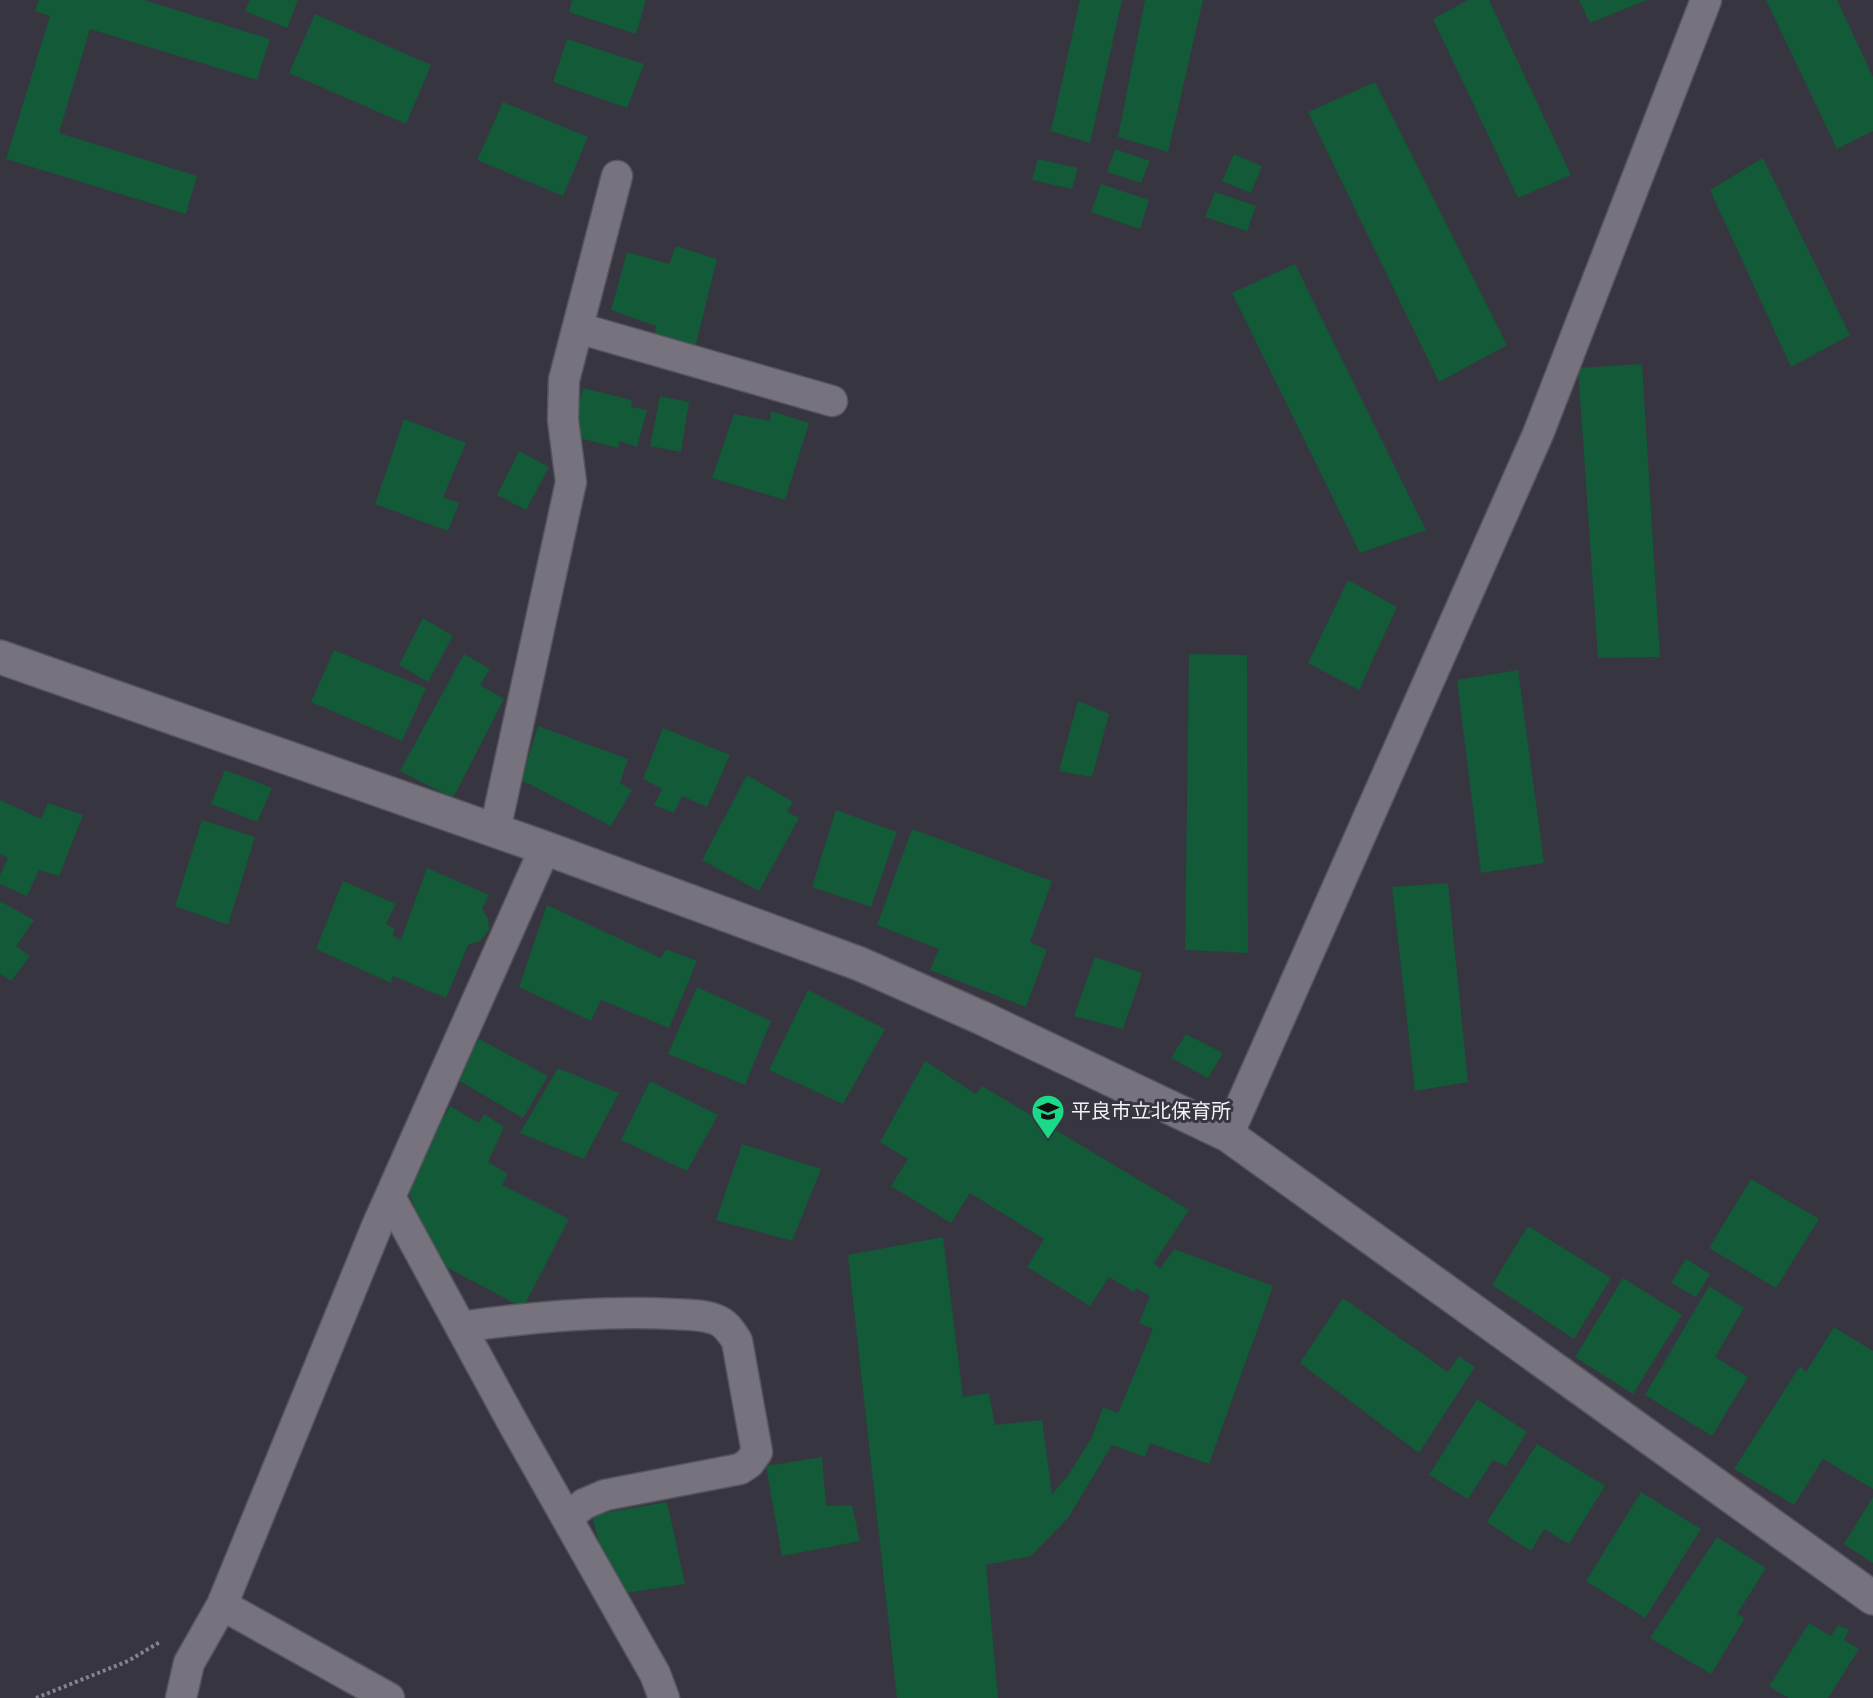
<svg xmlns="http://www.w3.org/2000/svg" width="1873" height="1698" viewBox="0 0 1873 1698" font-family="'Golos Text','Noto Sans JP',sans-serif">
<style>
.building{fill:#125a38}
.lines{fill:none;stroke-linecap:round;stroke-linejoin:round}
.street-casing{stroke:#56545d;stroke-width:33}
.secondary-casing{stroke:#56545d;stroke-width:36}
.path{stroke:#85838d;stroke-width:4;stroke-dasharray:3 3;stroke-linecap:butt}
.street{stroke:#76737f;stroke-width:30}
.secondary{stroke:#76737f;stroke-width:33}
.labels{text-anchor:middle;stroke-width:6;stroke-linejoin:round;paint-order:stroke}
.poi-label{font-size:20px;fill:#f4f2f9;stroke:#373540;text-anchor:start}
</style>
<rect width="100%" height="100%" fill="#373540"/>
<path class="building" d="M39,0H144L270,39L257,80L90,29L59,133L197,176L186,214L6,159L50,16L35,11Z
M250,0H298L287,28L245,11Z
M572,0H646L636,34L569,12Z
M1080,0H1122L1090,143L1051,131Z
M1145,0H1203L1168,152L1118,137Z
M1468,0H1489L1571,175L1518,198L1433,19Z
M1579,0H1647L1590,23Z
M1766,0H1837L1873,77V131L1837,149Z
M315,14L431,65L406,124L289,73Z
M567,39L644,64L627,108L553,82Z
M1375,82L1507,345L1439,382L1308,112Z
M503,102L588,137L563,196L477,160Z
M1115,149L1150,161L1141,183L1107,172Z
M1234,154L1262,166L1251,193L1222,181Z
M1763,158L1850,335L1791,367L1710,190Z
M1038,159L1078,168L1072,189L1032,180Z
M1101,184L1149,200L1140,229L1091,212Z
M1215,192L1256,206L1247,231L1205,217Z
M676,246L717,259L695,348L654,336L656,326L611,310L627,252L669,264Z
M1295,264L1426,530L1360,553L1232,293Z
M1642,364L1660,657L1598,658L1578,368Z
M583,388L632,400L631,407L647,410L637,447L620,441L618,448L572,436Z
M660,396L689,402L681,452L650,446Z
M771,411L809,423L785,500L712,478L734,414L770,421Z
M404,419L466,443L443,497L459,503L448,531L375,504Z
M519,451L549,467L526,510L497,495Z
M1348,580L1397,607L1359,690L1308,663Z
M423,618L453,636L428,682L399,665Z
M334,650L426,688L402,741L311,702Z
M464,654L490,669L480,685L504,699L453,798L400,771Z
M1189,654L1247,655L1248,953L1185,950Z
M1518,670L1544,863L1481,873L1457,680Z
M1078,701L1109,714L1092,777L1059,771Z
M538,726L628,759L620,783L632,790L611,826L521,780Z
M663,728L730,755L707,807L682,796L674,813L654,805L662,789L643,779Z
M225,770L272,788L257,822L211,804Z
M747,775L793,802L787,812L799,818L759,891L702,860Z
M0,800L41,819L48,803L83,815L59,876L39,870L27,896L0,884V875L8,858L0,854Z
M836,810L897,832L871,907L812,887Z
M202,820L255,837L228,925L175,906Z
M912,829L1052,881L1030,942L1047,950L1026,1007L930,970L939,949L877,925Z
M427,868L489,895L482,909L488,919L489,930L480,941L468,945L446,998L393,976L391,983L316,949L343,881L396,904L386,924L395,929L393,936L401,940Z
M1448,883L1468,1082L1415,1091L1392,887Z
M0,901L34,920L16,946L30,956L11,981L0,974Z
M547,905L661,958L666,949L697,961L669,1028L601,1000L591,1021L519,987Z
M1095,957L1142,973L1123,1029L1074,1016Z
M697,987L771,1021L745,1085L668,1054Z
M808,990L885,1029L843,1104L769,1070Z
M1186,1034L1223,1053L1208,1078L1171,1058Z
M479,1039L548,1076L523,1118L456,1079Z
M925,1061L976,1094L982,1086L1189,1210L1154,1263L1160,1269L1174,1249L1273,1286L1209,1464L1150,1443L1145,1457L1112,1445L1068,1518L1031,1556L986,1565L998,1698H897L848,1255L943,1237L963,1397L989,1393L995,1425L1042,1420L1052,1494L1067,1477L1092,1437L1103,1407L1118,1413L1153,1329L1139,1323L1150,1296L1136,1288L1134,1292L1109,1277L1090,1306L1027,1267L1044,1239L970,1193L951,1223L891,1186L908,1159L880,1142Z
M558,1068L619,1093L584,1159L520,1133Z
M650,1081L718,1115L687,1171L621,1140Z
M450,1106L479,1123L484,1114L504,1127L488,1162L508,1174L502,1185L569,1219L523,1308L435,1261L406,1185Z
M742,1144L821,1169L792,1241L716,1220Z
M1751,1179L1819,1219L1776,1288L1709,1248Z
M1528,1226L1611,1278L1574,1339L1492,1285Z
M1686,1259L1710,1274L1696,1297L1671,1283Z
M1623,1278L1682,1315L1633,1394L1575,1357Z
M1709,1286L1744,1308L1715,1357L1748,1377L1712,1436L1645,1395Z
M1343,1298L1448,1372L1459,1356L1475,1367L1419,1453L1300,1363Z
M1834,1327L1873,1351V1489L1823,1459L1794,1505L1734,1469L1800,1366L1806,1372Z
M1477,1399L1527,1432L1506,1466L1493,1460L1468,1499L1429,1475Z
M1537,1444L1605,1486L1569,1544L1544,1529L1531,1551L1487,1522Z
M822,1457L826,1506L852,1505L860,1541L782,1556L766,1466Z
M1641,1492L1701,1529L1645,1618L1586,1581Z
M1873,1497V1563L1844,1544Z
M667,1502L685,1584L612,1595L592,1515Z
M1717,1537L1766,1568L1737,1614L1745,1618L1711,1674L1650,1638Z
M1809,1623L1831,1636L1838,1625L1849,1630L1844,1640L1859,1649L1828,1698H1788L1769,1686Z"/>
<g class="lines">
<g class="street-casing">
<path id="street" d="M578,328L832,401
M495,830L571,482L563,420L564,380L617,176
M1228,1135L1538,434L1706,0
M390,1197L514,1425L655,1674L664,1698
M461,1327C531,1317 602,1310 673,1314C687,1315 706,1314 719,1321C727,1325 732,1333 737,1341L757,1452L749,1463L740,1469L605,1495L584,1504L567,1518
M222,1605L389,1698
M181,1698L189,1663L222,1605L377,1226L545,848"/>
</g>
<g class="secondary-casing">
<path id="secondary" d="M0,657L545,848L860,964L982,1018L1228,1135L1873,1598"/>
</g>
<path class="path" d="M36,1698L128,1661L160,1642"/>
<use href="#street" class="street"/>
<use href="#secondary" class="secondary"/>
</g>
<defs>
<g id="school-pin" transform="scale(1.725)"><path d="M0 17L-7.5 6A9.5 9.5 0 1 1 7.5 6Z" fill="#1bd988" stroke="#373540"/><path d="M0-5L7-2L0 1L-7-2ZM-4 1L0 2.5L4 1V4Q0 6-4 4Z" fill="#111"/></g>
</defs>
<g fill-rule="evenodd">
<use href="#school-pin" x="1048" y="1111"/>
</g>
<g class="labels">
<g class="poi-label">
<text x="1071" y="1118">平良市立北保育所</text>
</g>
</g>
</svg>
